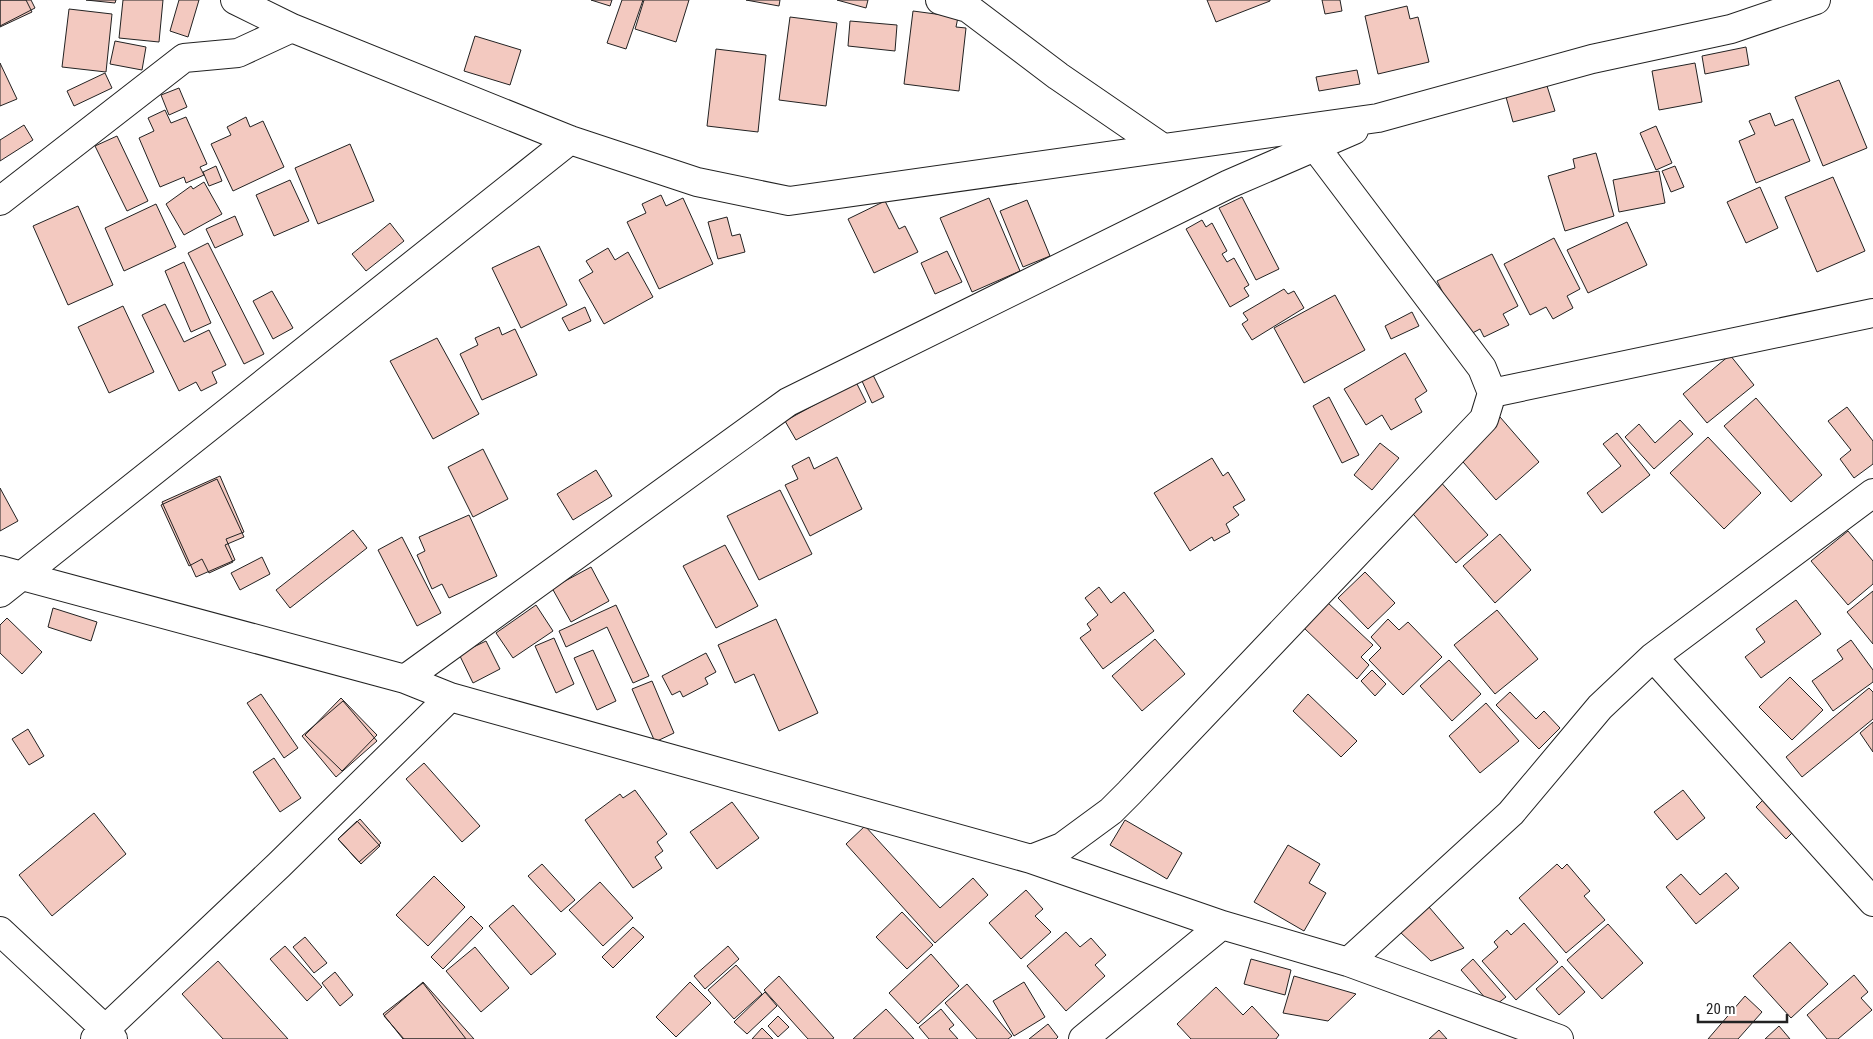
<svg xmlns="http://www.w3.org/2000/svg" width="1873" height="1039" viewBox="0 0 1873 1039" font-family="'Roboto Condensed',sans-serif">
<style>
.building{fill:#f3c9c0;stroke:#222}
.lines{fill:none;stroke-linecap:round;stroke-linejoin:round}
.minor-casing{stroke:#222;stroke-width:30}
.minor{stroke:#fff;stroke-width:28}
</style>
<rect width="100%" height="100%" fill="#fff"/>
<path class="building" d="M0,0H31L35,8L0,26Z
M0,0H26L32,12L0,27Z
M86,0H116L115,3Z
M123,0H163L159,42L119,38Z
M179,0H199L188,37L170,31Z
M591,0H612L610,6Z
M622,0H643L626,49L607,43Z
M644,0H689L676,42L635,29Z
M746,0H780L779,6Z
M837,0H868L866,8Z
M1207,0H1270V1L1216,22Z
M1322,0H1340L1342,11L1325,14Z
M1407,6L1410,19L1418,17L1429,62L1378,74L1365,16Z
M69,9L112,14L106,72L62,67Z
M913,11L958,17L956,27L966,28L959,91L904,84Z
M790,17L837,23L826,106L779,100Z
M850,21L897,25L895,51L848,46Z
M475,36L521,50L510,85L464,71Z
M115,41L146,47L142,70L110,64Z
M1746,47L1749,65L1705,74L1702,56Z
M716,49L766,55L758,132L707,126Z
M0,63L17,99L0,106Z
M1695,63L1702,102L1659,110L1652,71Z
M1357,70L1360,84L1319,91L1316,77Z
M105,73L112,88L74,106L67,91Z
M1839,80L1867,148L1823,166L1795,97Z
M1547,86L1555,111L1513,122L1506,97Z
M179,88L187,107L169,115L161,95Z
M165,110L171,123L186,117L207,164L200,167L204,175L186,183L184,177L160,187L139,138L154,131L148,118Z
M1770,113L1775,126L1793,119L1810,161L1756,183L1739,141L1755,134L1749,121Z
M246,117L250,127L263,121L284,167L233,191L211,144L231,135L227,127Z
M24,125L33,140L0,161V140Z
M1656,126L1672,163L1656,170L1640,133Z
M117,136L148,201L127,211L95,146Z
M350,144L374,201L318,224L295,168Z
M1596,153L1614,216L1565,231L1548,176L1575,168L1573,159Z
M216,166L222,181L209,186L203,172Z
M1675,166L1684,187L1671,192L1662,171Z
M1659,171L1665,203L1619,212L1613,180Z
M1833,177L1865,251L1817,272L1785,197Z
M290,180L309,221L274,236L256,195Z
M204,182L222,214L184,235L166,204L191,186L193,189Z
M1760,187L1778,228L1746,243L1727,202Z
M661,195L666,206L683,198L713,264L659,289L627,222L646,213L642,204Z
M1242,197L1279,269L1256,280L1219,208Z
M989,198L1020,271L972,292L940,218Z
M1027,200L1050,256L1023,267L1000,211Z
M885,201L899,229L905,226L918,252L874,273L848,219Z
M156,204L176,247L124,271L105,228Z
M78,206L113,285L68,305L33,226Z
M235,216L243,235L215,248L206,229Z
M727,217L732,236L740,234L745,252L718,259L708,222Z
M1202,220L1206,227L1212,223L1227,251L1222,254L1227,262L1234,258L1249,285L1244,288L1249,296L1230,307L1186,229Z
M1627,222L1647,265L1588,293L1567,250Z
M390,223L404,241L366,271L352,254Z
M1554,238L1580,289L1567,296L1573,308L1553,319L1546,307L1530,315L1504,264Z
M208,243L264,354L244,364L188,253Z
M539,246L567,305L521,328L492,268Z
M608,248L615,260L628,252L653,297L604,324L579,280L593,272L586,261Z
M947,251L962,282L935,294L921,263Z
M1492,254L1518,306L1503,314L1509,325L1484,337L1480,329L1465,337L1437,281Z
M184,262L211,323L191,332L165,271Z
M1284,289L1288,294L1294,291L1304,308L1252,340L1242,324L1248,320L1243,313Z
M272,291L293,328L273,339L253,301Z
M1335,295L1365,350L1304,383L1274,328Z
M165,304L184,342L209,330L226,365L212,372L217,383L201,391L196,382L179,391L142,315Z
M123,306L154,372L109,393L78,327Z
M585,307L591,321L569,331L562,318Z
M1412,312L1419,326L1391,339L1385,326Z
M499,327L502,335L515,329L537,375L482,400L460,354L478,345L475,338Z
M437,338L479,414L433,439L390,361Z
M1405,353L1427,391L1415,399L1422,412L1391,430L1382,415L1366,425L1344,389Z
M1730,355L1754,385L1707,423L1683,394Z
M873,375L884,397L872,403L862,381Z
M856,382L866,402L796,440L785,421Z
M1329,397L1359,455L1342,463L1313,406Z
M1756,398L1822,475L1791,502L1724,426Z
M1847,407L1873,441V464L1854,478L1840,459L1851,450L1828,421Z
M1500,417L1539,462L1496,500L1457,455Z
M1680,420L1693,434L1654,469L1625,437L1639,424L1655,443Z
M1617,433L1650,475L1602,513L1587,493L1621,466L1603,444Z
M1708,437L1761,493L1724,529L1670,473Z
M1380,443L1399,458L1372,490L1354,475Z
M483,449L508,499L473,517L448,467Z
M809,457L814,469L837,457L862,509L810,536L785,485L798,479L792,466Z
M1212,458L1223,476L1228,472L1245,500L1233,507L1239,515L1226,524L1230,532L1214,541L1212,537L1190,551L1154,493Z
M596,470L612,496L573,520L557,494Z
M220,476L244,532L226,539L235,560L196,577L162,502Z
M217,479L244,537L225,545L233,562L209,573L202,559L189,566L161,505Z
M1438,479L1488,535L1456,563L1407,507Z
M0,488L18,521L0,531Z
M780,490L812,554L759,580L727,516Z
M469,515L497,576L449,598L442,584L432,589L417,555L425,551L419,537Z
M353,530L367,548L290,608L276,590Z
M1848,531L1873,561V584L1848,605L1811,561Z
M1500,534L1531,570L1495,603L1463,566Z
M402,537L441,613L417,626L378,550Z
M725,545L758,606L716,628L683,566Z
M262,557L270,574L240,590L231,573Z
M591,567L609,601L571,622L552,588Z
M1365,572L1395,603L1368,629L1338,598Z
M1099,587L1111,603L1124,592L1154,631L1103,669L1080,638L1091,630L1087,624L1098,615L1085,598Z
M1873,591V644L1847,612Z
M1796,600L1821,634L1761,678L1745,657L1765,642L1756,629Z
M1327,602L1373,645L1361,657L1369,665L1357,679L1303,627Z
M536,605L553,631L513,658L496,633Z
M616,605L649,676L633,683L607,627L566,647L559,631Z
M53,608L97,622L91,641L48,627Z
M1497,610L1538,659L1495,694L1454,645Z
M7,618L42,652L22,674L0,653V625Z
M776,619L818,713L779,731L754,674L735,683L718,645Z
M1388,619L1399,630L1408,622L1442,657L1403,695L1369,660L1381,648L1371,637Z
M554,638L574,684L556,693L535,646Z
M1155,639L1185,674L1142,711L1112,676Z
M1851,640L1873,670V682L1833,711L1812,681L1843,659L1837,650Z
M486,641L500,669L473,683L459,654Z
M593,650L616,701L597,710L574,658Z
M706,653L716,672L705,678L708,684L683,697L680,691L672,695L662,676Z
M1449,660L1481,694L1452,721L1420,686Z
M1372,670L1386,684L1375,696L1361,681Z
M1790,677L1823,710L1792,740L1759,707Z
M652,681L674,733L655,742L632,689Z
M1869,688L1873,692V719L1802,777L1786,757Z
M1510,692L1536,719L1544,711L1560,728L1539,749L1496,705Z
M261,694L298,748L284,758L247,703Z
M1308,694L1357,741L1341,757L1293,711Z
M341,698L377,735L342,771L305,735Z
M343,701L377,741L336,777L302,736Z
M1486,703L1519,741L1480,773L1449,736Z
M1873,722V752L1860,733Z
M28,729L44,756L29,765L12,739Z
M274,758L301,798L280,812L253,772Z
M424,763L480,826L462,842L406,779Z
M635,790L667,834L657,842L663,851L655,857L662,868L633,888L585,820L620,794L623,798Z
M1683,790L1705,818L1677,840L1654,812Z
M1767,796L1798,827L1786,839L1756,807Z
M732,802L759,838L717,869L690,832Z
M94,813L126,854L52,916L19,875Z
M360,819L381,843L359,862L338,839Z
M1125,820L1182,853L1167,879L1110,845Z
M357,821L380,846L361,864L338,839Z
M865,826L940,908L973,878L988,895L935,943L846,844Z
M1288,845L1320,864L1309,883L1326,893L1304,931L1254,902Z
M542,864L575,900L561,912L528,876Z
M1557,864L1562,869L1567,864L1590,891L1584,896L1605,920L1566,953L1519,898Z
M1726,873L1739,888L1696,924L1666,887L1681,874L1700,895Z
M434,876L465,907L428,946L396,915Z
M600,882L633,918L603,946L569,910Z
M1026,890L1043,909L1035,916L1051,932L1021,959L989,923Z
M513,905L556,954L531,975L489,926Z
M1429,907L1464,948L1431,961L1400,932Z
M902,912L933,945L907,969L876,937Z
M471,916L483,928L443,969L431,957Z
M1524,923L1558,962L1516,1000L1482,961L1498,947L1494,942L1507,930L1511,935Z
M1608,924L1643,963L1602,999L1567,960Z
M633,927L644,937L613,968L602,957Z
M1066,932L1080,947L1091,938L1106,955L1095,965L1105,976L1066,1011L1027,966Z
M305,937L327,963L314,973L293,947Z
M1790,942L1828,984L1791,1018L1753,976Z
M285,946L322,987L307,1001L270,959Z
M728,946L739,959L705,989L694,976Z
M475,947L509,988L481,1012L446,971Z
M931,954L959,986L918,1024L889,993Z
M1251,959L1291,970L1285,995L1244,984Z
M1473,959L1506,997L1493,1007L1461,970Z
M218,961L288,1039H223L182,994Z
M736,965L762,994L734,1019L708,990Z
M1562,966L1585,992L1559,1015L1536,989Z
M335,972L353,995L340,1006L322,983Z
M1854,975L1868,992L1861,998L1872,1010L1838,1039H1827L1807,1015Z
M779,976L834,1038L832,1039H808L764,990Z
M1294,976L1356,994L1328,1021L1283,1013Z
M423,982L474,1039H404L384,1016Z
M690,982L711,1003L676,1037L656,1017Z
M1024,982L1045,1017L1014,1036L993,1001Z
M423,983L466,1039H403L383,1014Z
M967,984L1012,1036L1008,1039H977L945,1003Z
M1216,987L1243,1015L1252,1006L1279,1035L1276,1039H1191L1177,1024Z
M765,992L777,1006L747,1034L734,1022Z
M1745,996L1762,1012L1738,1039H1708Z
M886,1009L914,1039H853Z
M941,1009L954,1025L949,1029L958,1039H929L919,1027Z
M778,1016L789,1027L778,1037L768,1026Z
M1048,1024L1058,1037L1056,1039H1029Z
M1779,1026L1790,1039H1765Z
M762,1028L773,1039H752Z
M1439,1030L1447,1039H1429Z"/>
<g class="lines">
<g class="minor-casing">
<path id="minor" d="M235,0L292,28
M940,0L968,8L1058,76L1163,148
M0,201L184,58L238,53L292,28L570,140L697,182L789,201L1378,118L1592,59L1731,29L1816,0
M1492,393L1873,313
M0,570L405,679L450,697L1031,859L1222,925L1348,962L1559,1039
M0,593L570,140
M1653,657L1873,902
M405,679L788,402L1229,184L1354,130
M1031,859L1062,847L1111,811L1129,793L1484,419L1492,393L1482,368L1316,148
M0,931L106,1030L113,1039
M1348,962L1511,813L1600,707L1653,657L1873,493
M95,1039L279,865L450,697
M1083,1039L1222,925"/>
</g>
<use href="#minor" class="minor"/>
</g>
<path d="M1698 1014v8h89v-8" fill="none" stroke="#222222" stroke-width="2.5"/>
<text x="1706" y="1014" font-size="15" fill="#222222" stroke="#ffffff" stroke-width="4" paint-order="stroke">20 m</text>
</svg>
